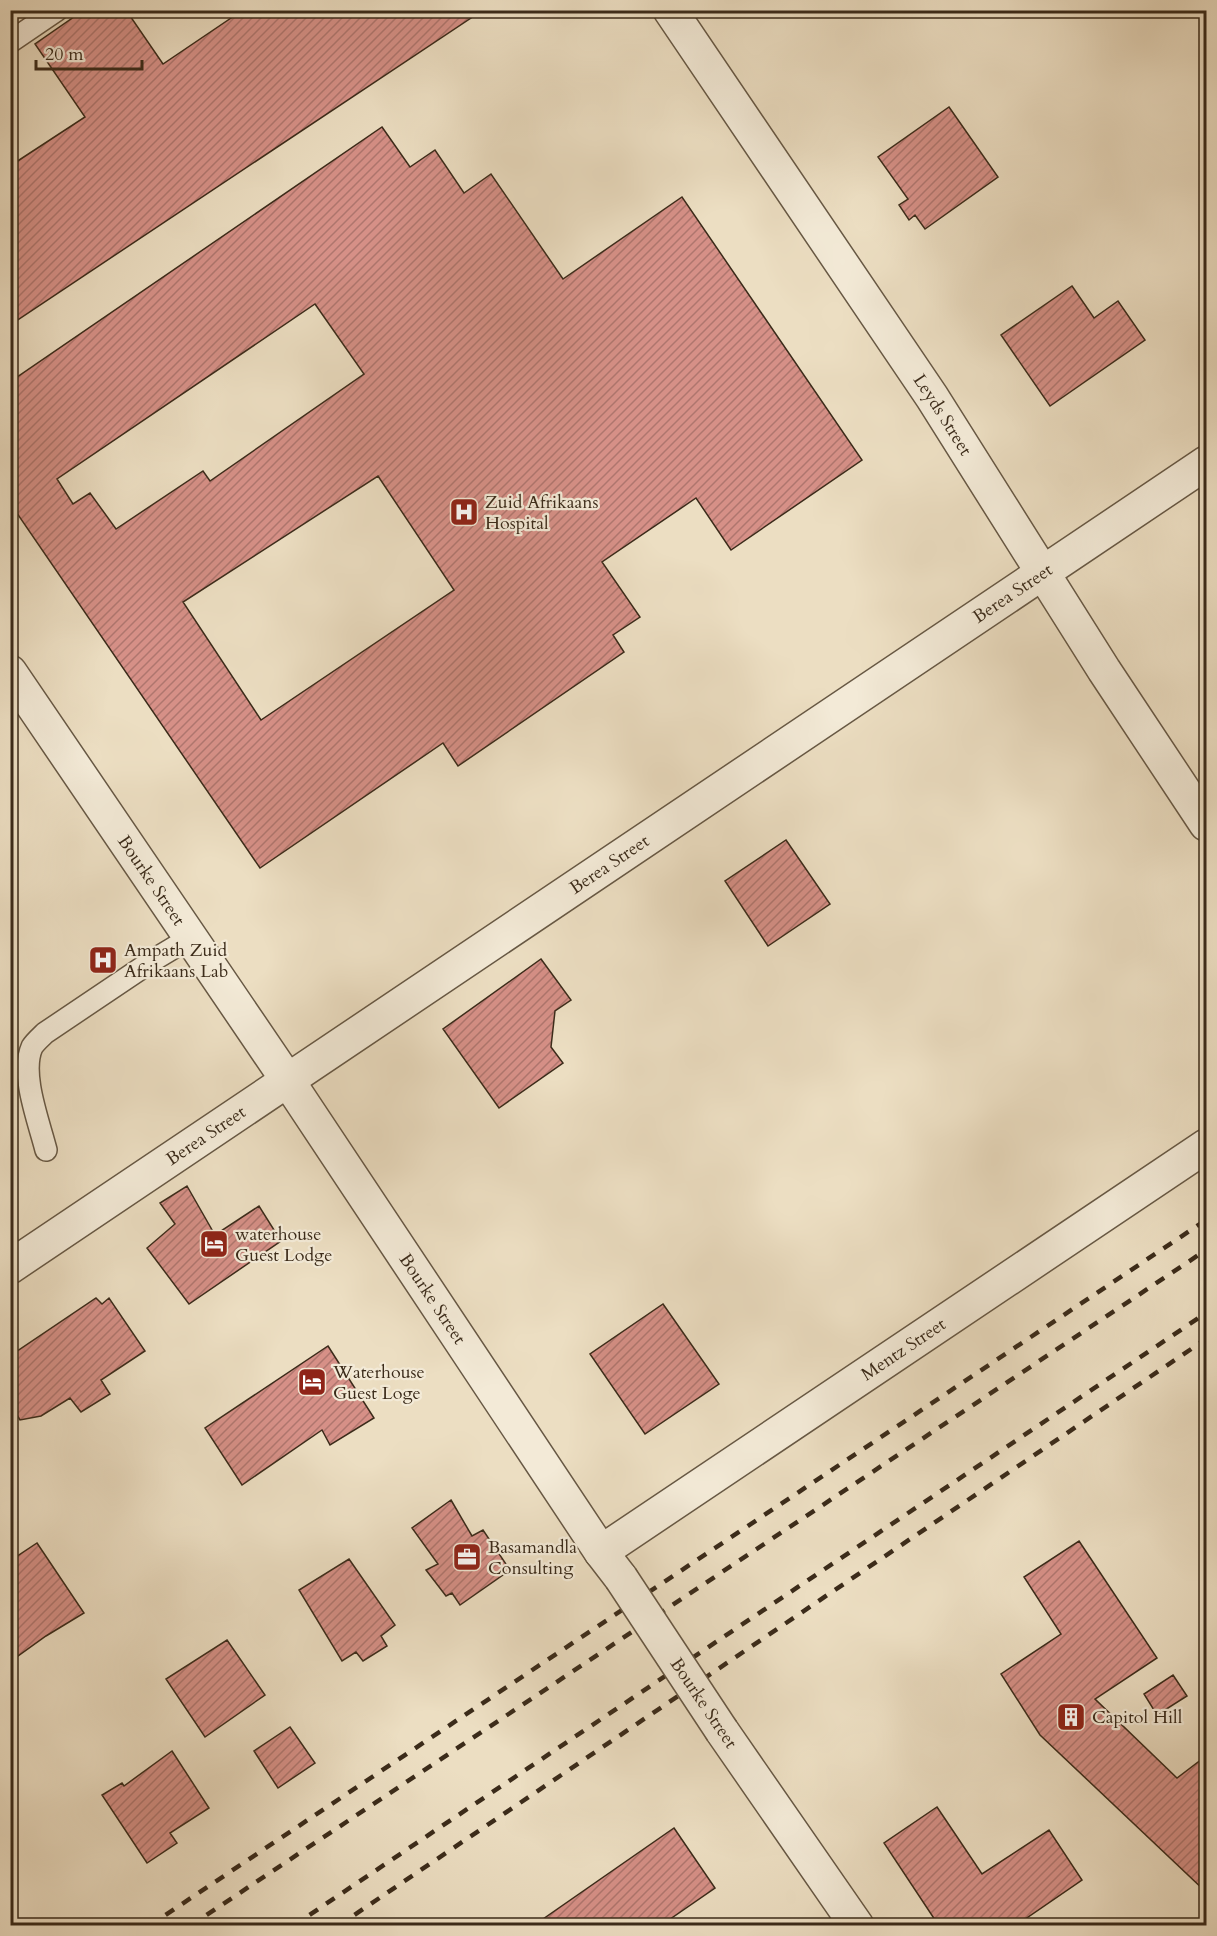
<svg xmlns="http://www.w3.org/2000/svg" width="1217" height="1936" viewBox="0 0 1217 1936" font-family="Cardo,serif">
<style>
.building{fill:url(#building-hatch);stroke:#3b2b1a;stroke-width:1.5;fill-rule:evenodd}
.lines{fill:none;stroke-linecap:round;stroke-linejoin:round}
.service-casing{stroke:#675844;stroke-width:24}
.minor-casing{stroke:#675844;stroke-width:36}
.service{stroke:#f3ead7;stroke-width:21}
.minor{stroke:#f3ead7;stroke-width:33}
.rail{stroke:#3b2b1a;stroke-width:4.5;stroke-dasharray:10 10;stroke-linecap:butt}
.minor-bridge-casing{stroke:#675844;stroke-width:36;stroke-linecap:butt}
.minor-bridge{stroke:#f3ead7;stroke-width:33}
.labels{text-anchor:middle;stroke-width:4.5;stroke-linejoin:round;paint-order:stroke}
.street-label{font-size:18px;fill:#3b2b1a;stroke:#f3ead7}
.poi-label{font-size:18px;fill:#3b2b1a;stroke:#f3ead7;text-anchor:start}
</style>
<defs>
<pattern id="building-hatch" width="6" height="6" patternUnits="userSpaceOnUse" patternTransform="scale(1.5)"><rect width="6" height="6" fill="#d69087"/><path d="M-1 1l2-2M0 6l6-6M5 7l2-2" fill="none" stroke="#af766e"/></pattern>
</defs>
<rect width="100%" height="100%" fill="#ecdec2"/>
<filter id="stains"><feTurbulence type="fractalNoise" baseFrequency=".00333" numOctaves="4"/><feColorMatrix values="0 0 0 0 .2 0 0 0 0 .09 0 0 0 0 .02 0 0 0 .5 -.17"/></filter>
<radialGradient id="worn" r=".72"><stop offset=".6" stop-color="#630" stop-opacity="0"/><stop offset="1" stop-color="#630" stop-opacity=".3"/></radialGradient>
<path class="building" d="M84,10H126L163,64L243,10H483L10,325V166L85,117L35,44Z
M949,107L998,177L925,229L915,215L909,220L899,205L908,199L878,157Z
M382,127L410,167L435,150L464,193L491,174L563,279L682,197L862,460L731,550L696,498L602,562L640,617L613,635L624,652L458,766L443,743L260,868L10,503V382ZM315,304L364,374L210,481L203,471L116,529L90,493L73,504L57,479ZM378,476L454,590L261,720L183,602Z
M1072,286L1094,318L1118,301L1145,340L1050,406L1001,335Z
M786,840L830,904L768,946L725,881Z
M541,959L571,1000L555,1011L551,1047L563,1063L499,1108L443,1029Z
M187,1186L215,1235L259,1206L281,1241L189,1304L147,1248L175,1224L160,1203Z
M96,1298L102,1304L109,1298L145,1351L101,1380L110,1394L81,1412L70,1398L41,1416L20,1420L10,1403V1397L13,1395L10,1392V1356Z
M663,1304L719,1384L645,1434L590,1354Z
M328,1346L374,1418L330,1445L322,1430L242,1485L205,1428Z
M451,1500L472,1536L483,1530L510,1570L460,1605L452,1593L446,1596L426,1570L438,1564L412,1528Z
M1079,1541L1157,1658L1095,1699L1177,1778L1206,1756V1892L1040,1735L1001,1674L1061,1634L1024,1577Z
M37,1543L84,1613L46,1636L11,1661L10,1561Z
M349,1559L395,1625L381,1636L387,1646L363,1661L356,1652L342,1661L299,1590Z
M227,1640L265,1695L205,1737L166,1679Z
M1173,1675L1187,1696L1157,1715L1144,1694Z
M290,1727L315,1763L278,1788L254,1751Z
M172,1751L209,1808L170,1833L177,1843L147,1863L102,1795L122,1783L124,1786Z
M937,1807L982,1874L1049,1830L1082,1880L1015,1926H939L884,1843Z
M674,1828L715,1888L660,1926H533Z"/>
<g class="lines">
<g class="service-casing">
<path id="service" d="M10,42L57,10
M46,1150C39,1122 20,1074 32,1047C35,1042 41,1037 45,1033L155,959L190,938"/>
</g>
<g class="minor-casing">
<g id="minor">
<path id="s1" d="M670,10L932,397L1104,670L1206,824"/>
<path id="s2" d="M10,672L288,1081L601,1552L621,1578"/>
<path id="s3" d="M10,1267L1206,463"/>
<path id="s4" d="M601,1552L1206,1146"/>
<path d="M722,1731L857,1926"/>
</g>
</g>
<use href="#service" class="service"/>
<use href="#minor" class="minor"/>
<path class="rail" d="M149,1926L1206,1220
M190,1926L1206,1250
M293,1926L1206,1313
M338,1926L1206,1339"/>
<g class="minor-bridge-casing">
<path id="minor-bridge" d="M621,1578L722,1731"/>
</g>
<use href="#minor-bridge" class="minor-bridge"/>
</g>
<defs>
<g id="hospital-square" transform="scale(1.5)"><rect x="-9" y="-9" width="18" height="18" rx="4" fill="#8f2418" stroke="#f3ead7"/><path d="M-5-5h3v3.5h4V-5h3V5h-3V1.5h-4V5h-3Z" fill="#fff"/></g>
<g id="hotel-square" transform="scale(1.5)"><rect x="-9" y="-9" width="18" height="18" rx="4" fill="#8f2418" stroke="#f3ead7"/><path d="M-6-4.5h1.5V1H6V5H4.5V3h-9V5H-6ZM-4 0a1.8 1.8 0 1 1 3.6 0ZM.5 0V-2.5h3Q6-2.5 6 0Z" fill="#fff"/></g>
<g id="office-square" transform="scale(1.5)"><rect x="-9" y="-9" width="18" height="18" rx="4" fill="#8f2418" stroke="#f3ead7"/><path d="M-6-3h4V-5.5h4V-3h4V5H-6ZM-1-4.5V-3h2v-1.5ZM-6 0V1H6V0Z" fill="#fff"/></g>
<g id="building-square" transform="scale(1.5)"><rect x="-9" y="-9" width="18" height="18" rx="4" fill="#8f2418" stroke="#f3ead7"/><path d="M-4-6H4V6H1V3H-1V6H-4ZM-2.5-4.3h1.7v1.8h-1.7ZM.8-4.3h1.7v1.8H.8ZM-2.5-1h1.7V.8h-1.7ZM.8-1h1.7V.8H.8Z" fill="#fff"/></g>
</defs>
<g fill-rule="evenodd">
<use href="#hospital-square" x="464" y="512"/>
<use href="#hospital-square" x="103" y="960"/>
<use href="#hotel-square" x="214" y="1244"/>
<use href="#hotel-square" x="312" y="1382"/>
<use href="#office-square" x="467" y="1557"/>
<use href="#building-square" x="1071" y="1717"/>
</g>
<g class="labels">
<g class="street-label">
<text dy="6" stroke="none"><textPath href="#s1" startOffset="488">Leyds Street</textPath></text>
<text dy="6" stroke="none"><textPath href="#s3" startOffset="1208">Berea Street</textPath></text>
<text dy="6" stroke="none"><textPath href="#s3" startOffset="722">Berea Street</textPath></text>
<text dy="6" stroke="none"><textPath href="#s2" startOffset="252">Bourke Street</textPath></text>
<text dy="6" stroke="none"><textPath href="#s3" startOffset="236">Berea Street</textPath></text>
<text dy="6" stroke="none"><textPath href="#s2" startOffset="756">Bourke Street</textPath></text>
<text dy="6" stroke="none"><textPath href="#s4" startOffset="364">Mentz Street</textPath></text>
<text transform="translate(704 1703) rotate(56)" y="6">Bourke Street</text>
</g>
<g class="poi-label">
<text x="485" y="508">Zuid Afrikaans<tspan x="485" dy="21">Hospital</tspan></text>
<text x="124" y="956">Ampath Zuid<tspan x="124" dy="21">Afrikaans Lab</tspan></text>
<text x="235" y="1240">waterhouse<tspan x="235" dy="21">Guest Lodge</tspan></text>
<text x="333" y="1378">Waterhouse<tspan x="333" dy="21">Guest Loge</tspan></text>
<text x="488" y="1553">Basamandla<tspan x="488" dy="21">Consulting</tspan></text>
<text x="1092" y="1723">Capitol Hill</text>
</g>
</g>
<rect width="1217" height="1936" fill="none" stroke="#ecdec2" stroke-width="36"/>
<rect x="12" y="12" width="1193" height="1912" fill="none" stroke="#3b2b1a" stroke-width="3"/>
<rect x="18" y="18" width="1181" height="1900" fill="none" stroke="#3b2b1a" stroke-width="1.5"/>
<path d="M36 60v9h106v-9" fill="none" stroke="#3b2b1a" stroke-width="3"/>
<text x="45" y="60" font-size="18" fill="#3b2b1a" stroke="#f3ead7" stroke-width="4.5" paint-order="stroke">20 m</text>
<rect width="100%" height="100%" filter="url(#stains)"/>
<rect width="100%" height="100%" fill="url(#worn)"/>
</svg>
